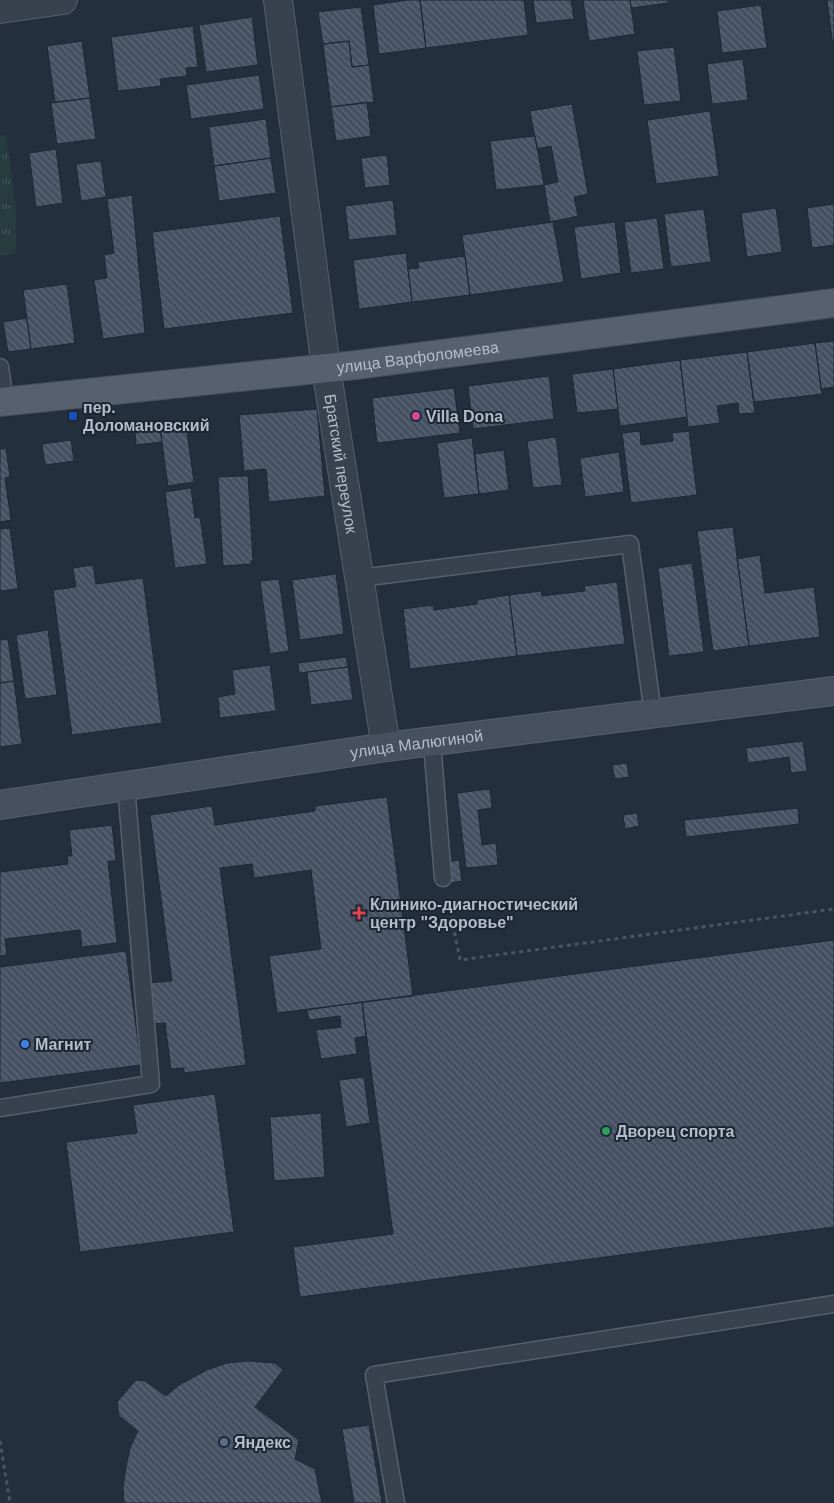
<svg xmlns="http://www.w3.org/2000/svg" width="834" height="1503" viewBox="0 0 834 1503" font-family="Arial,sans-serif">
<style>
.grass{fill:url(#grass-tufts)}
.building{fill:url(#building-back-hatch);stroke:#1f2835}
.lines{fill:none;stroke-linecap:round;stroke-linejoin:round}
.lane-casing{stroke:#565f6c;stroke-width:19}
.street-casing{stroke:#565f6c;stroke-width:30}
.secondary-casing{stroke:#565f6c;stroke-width:30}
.primary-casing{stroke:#414a57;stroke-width:30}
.path{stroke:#44595c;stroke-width:3;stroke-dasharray:4 4;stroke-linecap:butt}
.lane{stroke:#38414e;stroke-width:16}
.street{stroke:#38414e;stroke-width:28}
.secondary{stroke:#465061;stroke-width:28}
.primary{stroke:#56606e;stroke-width:28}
.transit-dot{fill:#1a4fb4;stroke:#1d2633;stroke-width:2}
.hotel-dot{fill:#d1479c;stroke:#1d2633;stroke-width:2}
.health-dot{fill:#e0444e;stroke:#1d2633;stroke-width:2}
.shop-dot{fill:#3f7fe0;stroke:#1d2633;stroke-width:2}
.leisure-dot{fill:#2e9e5b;stroke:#1d2633;stroke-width:2}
.service-dot{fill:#5c6f8a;stroke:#1d2633;stroke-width:2}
.labels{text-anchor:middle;stroke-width:4;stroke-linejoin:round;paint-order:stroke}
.street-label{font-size:16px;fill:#b4bcc9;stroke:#1d2633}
.poi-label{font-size:16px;font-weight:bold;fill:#b4bcc9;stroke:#1d2633;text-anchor:start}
</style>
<defs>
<pattern id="grass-tufts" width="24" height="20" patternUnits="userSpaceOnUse" patternTransform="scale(1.25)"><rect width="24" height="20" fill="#263c3f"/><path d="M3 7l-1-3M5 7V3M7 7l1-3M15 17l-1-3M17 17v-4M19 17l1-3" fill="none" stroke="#435659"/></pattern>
<pattern id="building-back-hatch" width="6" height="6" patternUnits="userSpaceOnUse" patternTransform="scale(1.25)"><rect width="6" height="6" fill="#455162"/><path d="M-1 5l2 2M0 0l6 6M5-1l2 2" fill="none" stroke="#5d6877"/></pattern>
</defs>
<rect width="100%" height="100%" fill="#242f3e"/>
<path class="grass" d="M6,135L16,207V253L0,256V136Z"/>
<path class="building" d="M408,0H420L426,48L379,54L373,5Z
M420,0H524L528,35L426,48Z
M533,0H571L574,19L536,23Z
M583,0H630L635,34L589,41Z
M630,0H668V3L631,8Z
M827,0H834V46H833Z
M761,5L767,48L722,53L717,11Z
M361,7L369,65L352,67L349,41L323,44L318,12Z
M252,17L258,65L206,72L199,25Z
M193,26L198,67L186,68L187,76L160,79L161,86L118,91L111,37Z
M82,41L90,98L55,102L47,46Z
M349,41L352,67L369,65L374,102L331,107L323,44Z
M674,47L681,101L644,105L637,51Z
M743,59L748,100L712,104L707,64Z
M259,75L264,109L191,119L186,85Z
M90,98L96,139L57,144L51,103Z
M367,102L371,136L336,141L331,107Z
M572,104L588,194L574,197L578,216L550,222L544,185L558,182L551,146L537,149L530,111Z
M710,111L719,176L656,184L647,120Z
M266,119L271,158L214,166L209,127Z
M535,136L544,185L496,190L490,141Z
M56,149L63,203L36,207L29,153Z
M387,155L390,185L365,188L361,158Z
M271,158L276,193L219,201L214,166Z
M101,161L106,197L81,201L76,164Z
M132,195L145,333L103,339L94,280L107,278L104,255L114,253L107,199Z
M393,200L397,235L349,240L345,206Z
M834,204V245L812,248L807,208Z
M776,208L782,252L747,257L741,213Z
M704,209L711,262L671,267L664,214Z
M280,216L293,313L164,329L152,232Z
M657,218L664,269L631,273L624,222Z
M553,222L564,282L470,295L462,235Z
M615,222L621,273L581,279L574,227Z
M406,253L412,302L359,309L353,260Z
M465,256L470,295L412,302L408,269L419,268L418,262Z
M67,284L75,343L31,349L23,290Z
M27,318L31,349L8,352L3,322Z
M834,341V387L821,389L815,343Z
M815,343L822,394L754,402L747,352Z
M747,352L755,413L739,414L738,403L717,406L720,423L688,427L680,360Z
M680,360L687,417L620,426L613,369Z
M613,369L618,409L577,413L572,374Z
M549,376L554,419L473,429L468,386Z
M454,388L460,433L377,443L372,398Z
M317,409L325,496L269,502L266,469L244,471L239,415Z
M186,425L194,482L168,486L160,428Z
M160,428L162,442L136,445L135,431Z
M640,431L641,445L673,441L672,433L689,431L697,495L631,503L622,433Z
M556,437L562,485L533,488L527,441Z
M472,438L479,494L444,498L437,443Z
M71,440L74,461L45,465L42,444Z
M6,448L10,477L5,478L11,520L0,522V449Z
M504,450L509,490L479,494L475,454Z
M619,452L624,492L585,497L580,458Z
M245,476H248L253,561H251V564L223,566L218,477Z
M191,488L195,518L200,517L207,564L175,568L165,492Z
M733,527L749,646L713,651L697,531Z
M10,528L18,589L0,591V529Z
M760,555L765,593L814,587L820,637L749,646L737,559Z
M692,563L704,652L669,656L658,568Z
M93,565L96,584L143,578L162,723L72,735L53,590L76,587L73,568Z
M336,574L344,634L300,640L292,580Z
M279,579L289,651L270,654L260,581Z
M617,582L625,644L517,656L509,595L541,591L542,596L585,591L584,586Z
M509,595L517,656L410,669L403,609L433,605L434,610L477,604V600Z
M48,630L57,695L25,699L16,635Z
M8,639L14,681L0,683V640Z
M346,657L348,667L299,673L298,663Z
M270,665L276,711L220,718L218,697L235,694L232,670Z
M348,667L353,700L311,705L307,672Z
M14,681L22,744L0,747V683Z
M803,741L807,771L791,773L789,757L748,763L746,748Z
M627,763L629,777L615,779L612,765Z
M490,789L492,808L478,810L482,845L496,843L498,865L466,868L457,793Z
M387,797L413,996L277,1013L269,956L321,949L311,870L254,878L252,864L220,868L246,1065L184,1073V1068L171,1069L165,1023L154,1024L148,983L172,981L150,815L212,806L215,825L315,811V806Z
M798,808L799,824L686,837L684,820Z
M637,813L639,826L625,829L623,815Z
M112,825L116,861H108L117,943L82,947L80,930L5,939L7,955L0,956V872L68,864L67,856H72L69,830Z
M459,860L462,881L450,883L447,862Z
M834,940V1227L300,1297L293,1247L393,1234L362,1002Z
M126,951L141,1065L0,1083V967Z
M362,1002L366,1036L355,1038L357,1054L321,1059L316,1030L341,1027L340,1016L309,1020L307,1010Z
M364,1077L370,1123L346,1127L339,1080Z
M215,1094L234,1232L80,1252L66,1142L137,1133L133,1105Z
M321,1113L325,1177L274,1181L270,1117Z
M248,1361L275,1363L283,1370L255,1407L299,1440L295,1459L315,1469L322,1503H124L123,1487L126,1467L130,1448L138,1431L119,1416L117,1402L136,1380L145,1381L166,1396L179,1385L207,1370L227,1363Z
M369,1425L382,1503H354L342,1429Z"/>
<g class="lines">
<g class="lane-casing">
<path id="lane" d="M0,367L5,402
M360,578L630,544L653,714
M432,742L443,878
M0,1108L151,1084L126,786
M396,1503L374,1375L834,1304"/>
</g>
<g class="street-casing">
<g id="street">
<path id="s1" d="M278,0L326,368L386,747"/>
<path d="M0,9L63,0"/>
</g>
</g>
<g class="secondary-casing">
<g id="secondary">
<path id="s2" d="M0,805L386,747L834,691"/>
</g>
</g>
<g class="primary-casing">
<g id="primary">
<path id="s3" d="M0,402L356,365L834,303"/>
</g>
</g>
<path class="path" d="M448,901L460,960L834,909
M0,1441L10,1503"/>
<use href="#lane" class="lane"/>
<use href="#street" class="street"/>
<use href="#secondary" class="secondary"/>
<use href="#primary" class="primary"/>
</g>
<rect class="transit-dot" x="68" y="411" width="10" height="10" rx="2.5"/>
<circle class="hotel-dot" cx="416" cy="416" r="5"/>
<path class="health-dot" d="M356.5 905.5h5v5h5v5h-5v5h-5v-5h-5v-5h5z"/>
<circle class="shop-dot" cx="25" cy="1044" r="5"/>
<circle class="leisure-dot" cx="606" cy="1131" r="5"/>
<circle class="service-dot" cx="224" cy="1442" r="5"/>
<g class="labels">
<g class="street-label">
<text dy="6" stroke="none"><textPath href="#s3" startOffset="420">улица Варфоломеева</textPath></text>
<text dy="6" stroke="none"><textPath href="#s1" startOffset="468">Братский переулок</textPath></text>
<text dy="6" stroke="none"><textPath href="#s2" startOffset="421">улица Малюгиной</textPath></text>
</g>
<g class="poi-label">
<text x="83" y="413">пер.<tspan x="83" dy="18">Доломановский</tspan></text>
<text x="426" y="422">Villa Dona</text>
<text x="370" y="910">Клинико-диагностический<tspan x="370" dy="18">центр "Здоровье"</tspan></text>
<text x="35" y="1050">Магнит</text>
<text x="616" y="1137">Дворец спорта</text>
<text x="234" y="1448">Яндекс</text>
</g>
</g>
</svg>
